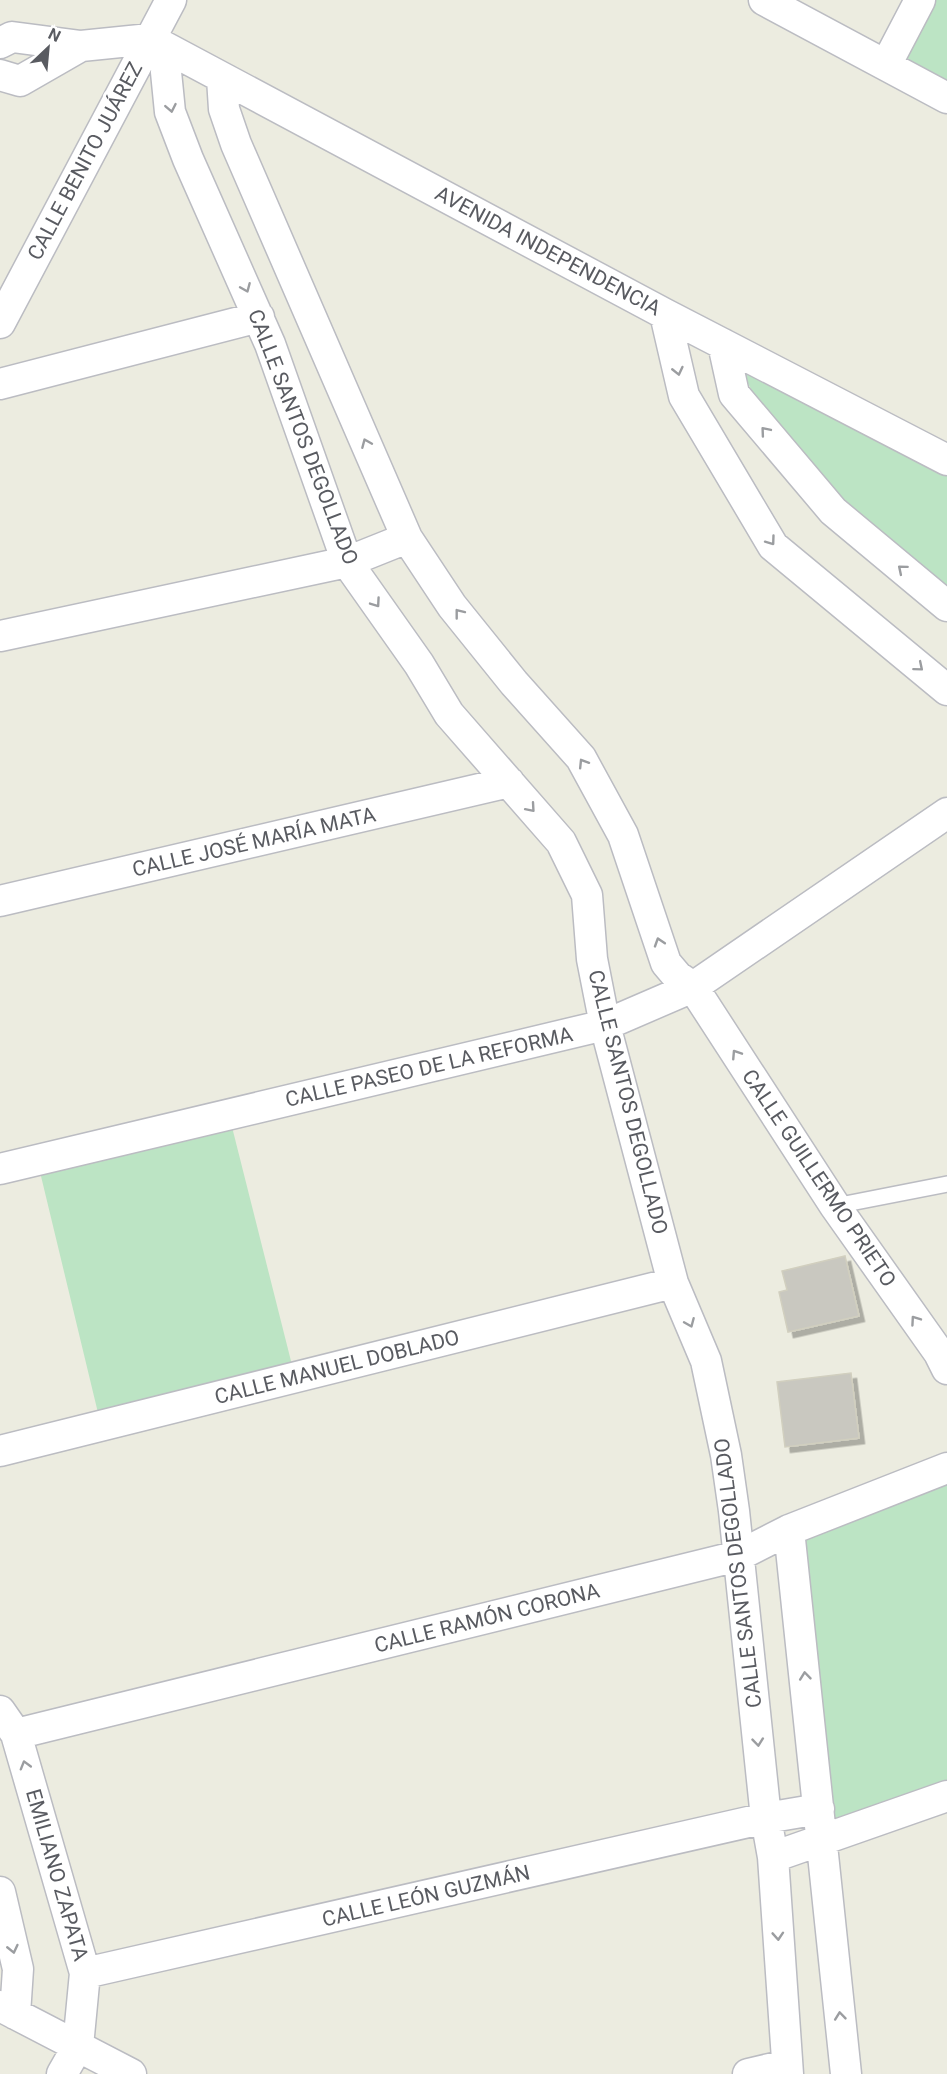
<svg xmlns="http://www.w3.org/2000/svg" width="947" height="2074" viewBox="0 0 947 2074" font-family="Roboto,sans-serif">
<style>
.green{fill:#bce4c4}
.building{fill:#c9c8c0;stroke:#d1cfbf;stroke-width:1.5;filter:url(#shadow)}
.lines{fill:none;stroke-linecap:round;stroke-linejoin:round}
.service-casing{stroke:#bbbcc2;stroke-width:18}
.minor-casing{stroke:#bbbcc2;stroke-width:33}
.service{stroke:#fff;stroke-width:15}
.minor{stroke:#fff;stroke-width:30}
.oneway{stroke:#9b9da0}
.labels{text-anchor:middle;stroke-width:6;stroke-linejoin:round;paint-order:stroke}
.street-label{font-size:21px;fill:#595b61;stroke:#fff}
</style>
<defs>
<filter id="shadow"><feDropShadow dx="5.5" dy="5.5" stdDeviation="0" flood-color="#0004"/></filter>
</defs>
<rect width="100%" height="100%" fill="#ecece0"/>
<path class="green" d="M920,0H947V98L886,65Z
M734,357L947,466V602L777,438Z
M232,1127L292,1365L99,1417L40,1172Z
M947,1468V1796L822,1840L789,1530Z"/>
<path class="building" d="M845,1256L859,1316L788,1332L779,1292L787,1290L782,1271Z
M851,1373L859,1438L785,1447L777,1382Z"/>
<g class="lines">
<g class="service-casing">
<path id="service" d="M835,1206L947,1184"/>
</g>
<g class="minor-casing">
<path id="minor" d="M764,0L947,98
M0,43L12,37L81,46L150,39L665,314L947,460
M172,51L166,72L170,112L188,159L270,344L347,562L419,664L449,714L561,842L587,895L592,959L605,1025L673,1283L706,1361L726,1455L734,1511L766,1818L773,1857L788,2074
M886,65L920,0
M0,75L20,81L81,46
M222,78L224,109L236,144L407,538L452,606L514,683L581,758L623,835L666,963L677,976L693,987L835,1206L939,1353L947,1369
M665,314L684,396L773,546L947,690
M0,323L171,0
M723,344L734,394L833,511L947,606
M0,384L259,317
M0,636L347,562L407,538
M0,901L509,782
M0,1169L605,1025L693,987L947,813
M0,1451L673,1283
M789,1530L846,2074
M0,1711L16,1734L85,1973L78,2046L62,2074
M16,1734L738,1556L789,1530L947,1468
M773,1857L947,1796
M0,1892L18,1969L15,2014
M85,1973L766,1818L819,1809
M0,2006L131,2074
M748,2074L787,2065"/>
</g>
<use href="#service" class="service"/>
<use href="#minor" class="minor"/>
</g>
<defs><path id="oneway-chevron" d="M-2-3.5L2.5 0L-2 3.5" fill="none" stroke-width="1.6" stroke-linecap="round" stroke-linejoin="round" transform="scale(1.5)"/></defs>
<g class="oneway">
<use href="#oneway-chevron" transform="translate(171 108) rotate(79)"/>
<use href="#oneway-chevron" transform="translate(246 288) rotate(67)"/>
<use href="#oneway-chevron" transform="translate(678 371) rotate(77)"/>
<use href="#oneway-chevron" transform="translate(765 431) rotate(-130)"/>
<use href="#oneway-chevron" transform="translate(366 443) rotate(-113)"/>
<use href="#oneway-chevron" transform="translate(771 541) rotate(54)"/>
<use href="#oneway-chevron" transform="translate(902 569) rotate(-140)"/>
<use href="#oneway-chevron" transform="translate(376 603) rotate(55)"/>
<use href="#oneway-chevron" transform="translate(459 613) rotate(-128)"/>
<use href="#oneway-chevron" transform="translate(919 667) rotate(40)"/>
<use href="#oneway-chevron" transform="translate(583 763) rotate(-122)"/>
<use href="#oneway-chevron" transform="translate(531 808) rotate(49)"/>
<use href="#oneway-chevron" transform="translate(659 942) rotate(-108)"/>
<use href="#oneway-chevron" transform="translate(736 1054) rotate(-123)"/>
<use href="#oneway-chevron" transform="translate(915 1320) rotate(-125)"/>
<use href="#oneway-chevron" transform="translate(690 1323) rotate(67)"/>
<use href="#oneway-chevron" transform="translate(805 1676) rotate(-96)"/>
<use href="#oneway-chevron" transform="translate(758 1742) rotate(84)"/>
<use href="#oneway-chevron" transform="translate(25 1765) rotate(-106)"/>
<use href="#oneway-chevron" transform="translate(778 1936) rotate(86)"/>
<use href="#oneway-chevron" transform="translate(13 1949) rotate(77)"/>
<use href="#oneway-chevron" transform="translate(840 2016) rotate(-96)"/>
</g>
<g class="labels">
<g class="street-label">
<text transform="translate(85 161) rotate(-62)" y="7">CALLE BENITO JUÁREZ</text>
<text transform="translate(548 251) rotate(28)" y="7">AVENIDA INDEPENDENCIA</text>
<text transform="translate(303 437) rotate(69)" y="7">CALLE SANTOS DEGOLLADO</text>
<text transform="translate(254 842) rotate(-13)" y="7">CALLE JOSÉ MARÍA MATA</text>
<text transform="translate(429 1067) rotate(-13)" y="7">CALLE PASEO DE LA REFORMA</text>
<text transform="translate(628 1102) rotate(76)" y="7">CALLE SANTOS DEGOLLADO</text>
<text transform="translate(819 1178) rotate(56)" y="7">CALLE GUILLERMO PRIETO</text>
<text transform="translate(337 1367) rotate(-14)" y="7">CALLE MANUEL DOBLADO</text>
<text transform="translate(738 1573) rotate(-97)" y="7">CALLE SANTOS DEGOLLADO</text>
<text transform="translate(487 1618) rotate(-14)" y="7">CALLE RAMÓN CORONA</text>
<text transform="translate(57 1875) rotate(74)" y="7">EMILIANO ZAPATA</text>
<text transform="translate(426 1896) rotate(-13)" y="7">CALLE LEÓN GUZMÁN</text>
</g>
</g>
<g transform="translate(48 48) rotate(26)" stroke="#ffffff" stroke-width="4.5" paint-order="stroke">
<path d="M0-4.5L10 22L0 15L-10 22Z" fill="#595b61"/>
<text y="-9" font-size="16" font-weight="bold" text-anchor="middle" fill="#595b61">N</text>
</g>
</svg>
